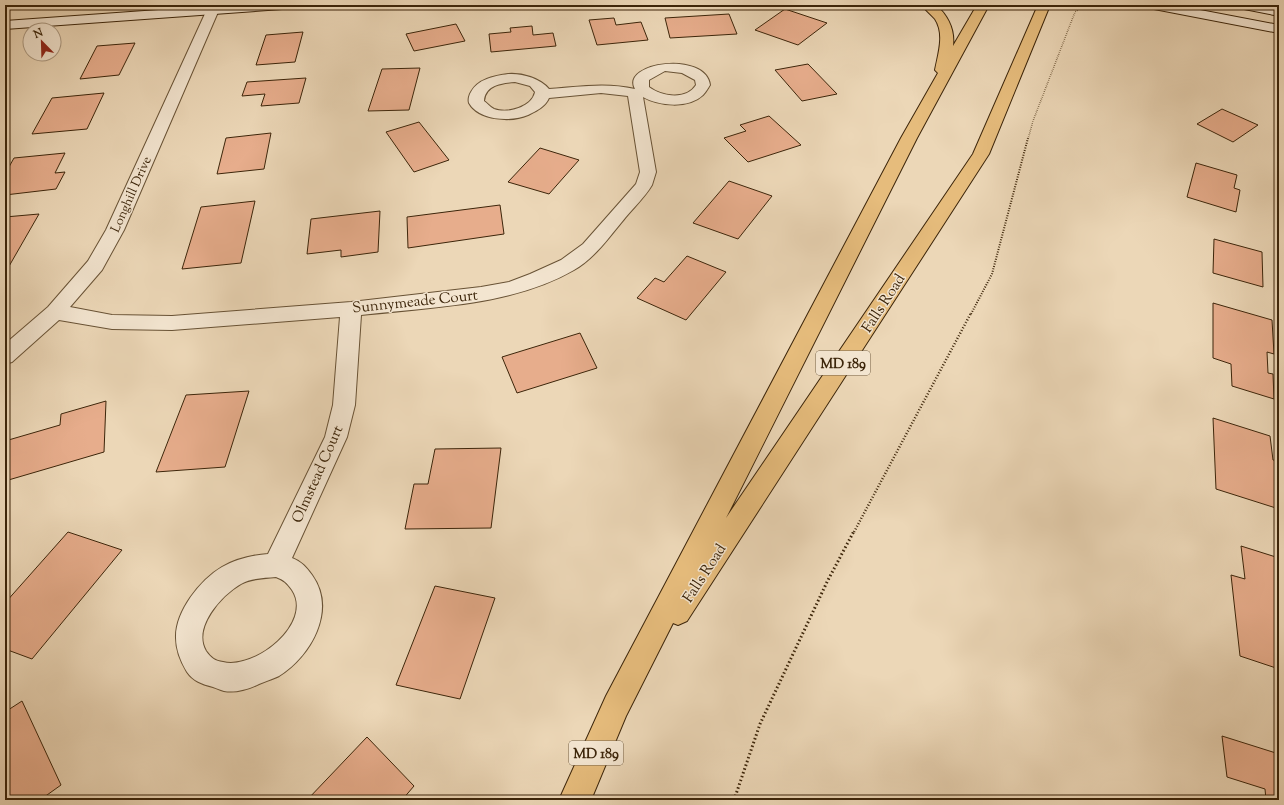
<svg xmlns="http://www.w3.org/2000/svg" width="1284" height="805" viewBox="0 0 1284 805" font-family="'Sorts Mill Goudy',serif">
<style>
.building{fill:#e7ad8c;stroke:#3c250a}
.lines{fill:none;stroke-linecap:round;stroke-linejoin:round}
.minor-casing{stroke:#685235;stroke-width:2}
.secondary-casing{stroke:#3c250a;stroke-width:2}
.primary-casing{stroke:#3c250a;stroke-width:2}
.path-far3{stroke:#3c250a;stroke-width:1.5;stroke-dasharray:0.5 1.5;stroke-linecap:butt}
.path-far2{stroke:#3c250a;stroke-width:2;stroke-dasharray:1 1.5;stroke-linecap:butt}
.path-far1{stroke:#3c250a;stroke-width:2.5;stroke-dasharray:1 2;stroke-linecap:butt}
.path{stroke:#3c250a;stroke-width:3;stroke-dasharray:1.5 2.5;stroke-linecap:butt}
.minor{fill:#f3e5d0;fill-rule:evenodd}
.secondary{fill:#f3e5d0;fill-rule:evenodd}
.primary{fill:#e6bc7c;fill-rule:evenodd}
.labels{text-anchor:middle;stroke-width:3;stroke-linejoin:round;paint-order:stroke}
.far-street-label{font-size:13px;fill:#3c250a;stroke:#f3e5d0}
.shield{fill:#f3e5d0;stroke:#735f45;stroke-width:1}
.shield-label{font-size:14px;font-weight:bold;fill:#3c250a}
.street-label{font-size:15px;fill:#3c250a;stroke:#f3e5d0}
</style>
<rect width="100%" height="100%" fill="#ecd7b7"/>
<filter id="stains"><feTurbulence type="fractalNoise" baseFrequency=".005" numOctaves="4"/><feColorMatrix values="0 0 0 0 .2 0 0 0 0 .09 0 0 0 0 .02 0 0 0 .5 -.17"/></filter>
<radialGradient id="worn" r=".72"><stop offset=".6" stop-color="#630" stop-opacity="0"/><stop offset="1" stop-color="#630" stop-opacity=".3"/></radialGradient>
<path class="building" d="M785,9L827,23L798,45L755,30Z
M729,14L737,34L670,38L665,18Z
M614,18L616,25L641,22L648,40L597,45L589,20Z
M456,24L465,41L414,51L406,34Z
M532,26L533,35L553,33L556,46L491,52L489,34L511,32L510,28Z
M303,32L295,62L256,65L266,35Z
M135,43L119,75L80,79L97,46Z
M808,64L837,94L802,101L775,70Z
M420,68L409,110L368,111L382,69Z
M306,78L299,103L261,106L265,94L242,96L247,82Z
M104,93L87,129L32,134L52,98Z
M1222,109L1258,125L1233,142L1197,124Z
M769,116L801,145L748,162L724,138L746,131L740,125Z
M419,122L449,160L414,172L386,132Z
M271,133L264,169L217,174L226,138Z
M540,148L579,160L549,194L508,182Z
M65,153L55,173L65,172L56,189L5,195V174L14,158Z
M1196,163L1237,175L1234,188L1240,190L1236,212L1187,197Z
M729,181L772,196L738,239L693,223Z
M255,201L241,263L182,269L201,207Z
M500,205L504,234L408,248L407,217Z
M380,211L378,252L341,257V250L307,254L311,219Z
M39,214L8,268L5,269V217Z
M1214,239L1262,252L1263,287L1213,273Z
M687,256L726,272L686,320L637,298L655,278L664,282Z
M1213,303L1272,320L1274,354L1267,352L1268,373L1273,374L1274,399L1232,386L1231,364L1213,358Z
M580,333L597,368L517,393L502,357Z
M249,391L225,467L156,472L186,395Z
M106,401L104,452L5,481V441L60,425L61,414Z
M1213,418L1270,436L1273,460L1279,461V509L1216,489Z
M501,448L491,528L405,529L414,484H428L435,449Z
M68,532L122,550L32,659L5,649V603Z
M1241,546L1279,558V669L1240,656L1231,575L1245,579Z
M435,586L495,598L460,699L396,685Z
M22,701L61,785L40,800H5V712Z
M1222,736L1279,754V800H1266L1265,789L1227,777Z
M367,737L414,786L402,800H307Z"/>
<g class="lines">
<g class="minor-casing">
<path id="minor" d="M209,5H221L124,230L102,270L70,307L112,315L172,316L351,302L481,287L509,282L530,274L561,260L583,244L636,184L640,172L628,96L601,93L549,98C545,107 536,111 528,115C512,122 479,121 469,103C468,100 469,95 471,92C478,79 494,76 508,74C522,73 540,78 549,89C578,87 606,82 635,89C620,62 706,51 710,85C708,88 706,92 703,95C688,109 659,106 643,97L656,172L652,185C645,197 634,207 625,218C610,236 595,258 574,270C512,306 431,307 361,315L355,405L347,437L292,558C302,562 306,567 312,575C337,610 311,656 279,676C273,679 266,681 259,684C249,689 235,693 224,691C220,690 216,688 213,687C202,684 193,681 187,672C181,662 176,650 176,638C175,612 200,580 222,567C236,559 253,555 268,554L325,437L333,405L340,317L172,330L112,329L59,320L12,362L5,364V344L48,307L88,261L106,230ZM665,71L682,73L695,80L696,85C686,101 661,96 649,87V80ZM515,82L530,86L535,92C532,107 508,114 494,109C490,107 487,103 484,101C485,85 502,83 515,82ZM276,577C284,580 287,583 292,590C314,623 255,670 223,662C215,661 211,658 206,651C192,627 222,595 241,584C251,578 265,578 276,577Z"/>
</g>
<g class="secondary-casing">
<path id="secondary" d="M228,5H288L287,8L282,9L5,29V21Z
M1148,5H1174L1279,25V33L1154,9L1149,8Z
M1238,5H1263L1279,8V16L1239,8Z"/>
</g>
<g class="primary-casing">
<path id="primary" d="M922,5H936C948,16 955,29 953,46L977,5H989L917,138L726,518L973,154L1038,5H1050L989,154L687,621L678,625L673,623L626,716L591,800H559L606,696L901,138L938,73L935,70C938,54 945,34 935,19C931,14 925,10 922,5Z"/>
</g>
<path class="path-far3" d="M1028,139L1033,121L1075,12L1085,5"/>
<path class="path-far2" d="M971,314L992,274L1028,138"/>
<path class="path-far1" d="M854,532L971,313"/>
<path class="path" d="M734,800L760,724L827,582L854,531"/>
<use href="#minor" class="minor"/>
<use href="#secondary" class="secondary"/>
<use href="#primary" class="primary"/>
</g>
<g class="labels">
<g class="far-street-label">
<text transform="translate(130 194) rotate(-66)" y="5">Longhill Drive</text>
</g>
<g class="shield">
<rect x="816" y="351" width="54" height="24" rx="3"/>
<rect x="569" y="741" width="54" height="24" rx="3"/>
</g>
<g class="shield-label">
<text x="843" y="368">MD 189</text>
<text x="596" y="758">MD 189</text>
</g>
<g class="street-label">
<text transform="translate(415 301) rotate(-6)" y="5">Sunnymeade Court</text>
<text transform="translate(883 303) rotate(-57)" y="5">Falls Road</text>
<text transform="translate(317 474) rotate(-66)" y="5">Olmstead Court</text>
<text transform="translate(704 573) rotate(-57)" y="5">Falls Road</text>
</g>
</g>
<rect width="1284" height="805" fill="none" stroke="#ecd7b7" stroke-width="20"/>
<rect x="6" y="6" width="1272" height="793" fill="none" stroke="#3c250a" stroke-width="2"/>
<rect x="10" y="10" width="1264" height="785" fill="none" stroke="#3c250a"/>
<g transform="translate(42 42) rotate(337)"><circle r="19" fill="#f3e5d0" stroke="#aa9881"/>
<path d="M0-3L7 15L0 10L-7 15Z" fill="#8f2418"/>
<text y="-6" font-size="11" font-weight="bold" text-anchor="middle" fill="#3c250a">N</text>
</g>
<rect width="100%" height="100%" filter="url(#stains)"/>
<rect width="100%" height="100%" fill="url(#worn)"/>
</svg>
